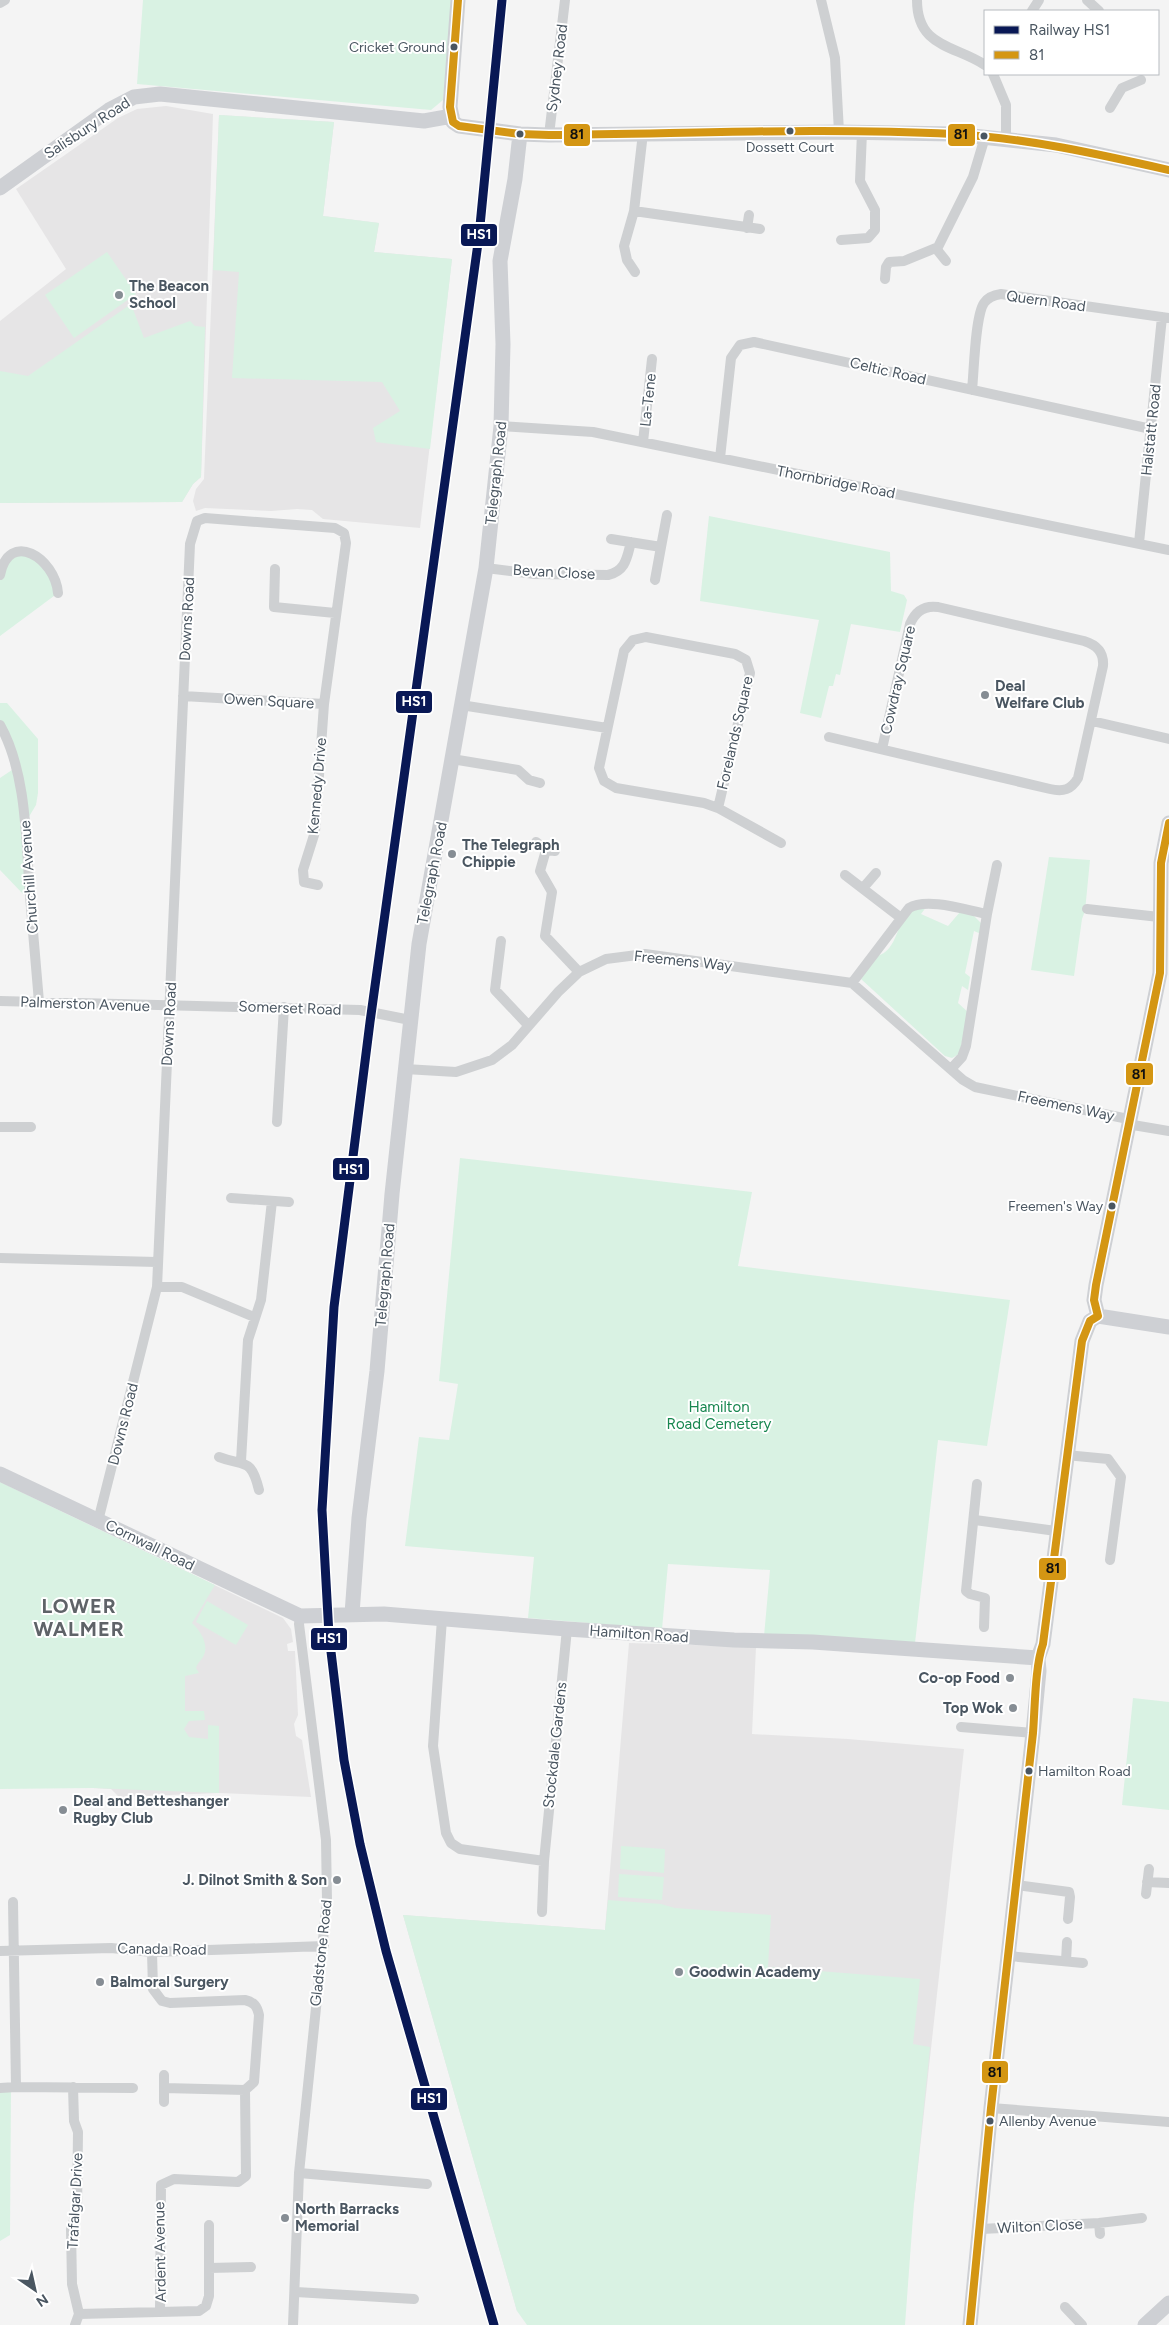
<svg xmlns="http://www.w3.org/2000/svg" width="1169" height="2325" viewBox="0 0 1169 2325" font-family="Figtree,sans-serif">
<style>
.education{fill:#e6e5e6}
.green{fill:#d9f2e3}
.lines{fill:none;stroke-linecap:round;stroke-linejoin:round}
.street{stroke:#ced0d2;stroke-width:10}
.secondary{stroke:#ced0d4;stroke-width:15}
.bus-1-casing{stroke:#fff;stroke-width:11}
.bus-1{stroke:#d49613;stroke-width:8}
.rail-1-casing{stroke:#fff;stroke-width:12}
.rail-1{stroke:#091855;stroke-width:9}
.bus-dot{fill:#4a5661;stroke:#fff;stroke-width:2}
.poi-dot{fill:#868d94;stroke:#fff;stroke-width:2}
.labels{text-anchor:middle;stroke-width:4;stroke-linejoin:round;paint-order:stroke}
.bus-label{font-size:14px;fill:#4a5661;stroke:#fff;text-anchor:end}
.street-label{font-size:15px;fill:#4a5661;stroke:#fff}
.poi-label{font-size:15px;font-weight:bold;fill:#4a5661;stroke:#fff;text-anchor:start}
.park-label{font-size:15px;fill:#17864f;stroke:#fff}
.district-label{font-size:20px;font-weight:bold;letter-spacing:1px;fill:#5f6368;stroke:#fff}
.line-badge{stroke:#fff;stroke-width:2}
.badge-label{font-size:14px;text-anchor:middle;font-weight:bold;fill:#fff}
.pale-badge-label{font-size:14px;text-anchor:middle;font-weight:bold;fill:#111}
</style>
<rect width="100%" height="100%" fill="#f4f4f4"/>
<path class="education" d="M166,106L213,114L201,477L193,484L182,502L0,503V321L66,269L16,189L118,118L137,109Z
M219,115L334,122L323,216L379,223L374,252L452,259L420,528L323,519L312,510L297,509L271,511L205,508L196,511L193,501L196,489L204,479Z
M85,1523L283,1618L291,1629L293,1642L287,1644L288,1651H295L298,1715L294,1724L296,1736L302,1740L311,1797L219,1793L119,1797L111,1789L93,1788Z
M629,1643L756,1647L752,1734L848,1739L964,1749L914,2203L517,2311L403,1915L605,1930Z"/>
<path class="green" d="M143,0H451L452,14L443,100L431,110L137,84Z
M219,115L334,122L323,216L379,223L374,252L452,259L430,449L376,442L373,428L400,411L382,382L232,378L239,272L213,270Z
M107,252L136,294L74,338L45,295Z
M131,304L144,338L190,321L195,326L205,327L201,477L193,484L182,502L0,503V371L28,376Z
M709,516L890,552L891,591L904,595L907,600L900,632L851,624L840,675L836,674L833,686H829L821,718L800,713L819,620L700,601Z
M17,552L43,560L58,593L0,636V575Z
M0,703H7L38,739V793L36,805L27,820L30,895L23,894L0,870V778L15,768L0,725Z
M1049,857L1090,860L1085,911L1082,919L1074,976L1031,970Z
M927,906L921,914L948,926L960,912L973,915L981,923V934L974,931L965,973L970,977L968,990L962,986L958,1003L969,1013L959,1054L952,1058L945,1056L861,979L877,956C898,951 896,921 911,910C915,908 923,907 927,906Z
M460,1158L752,1192L738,1266L1010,1300L987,1446L938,1440L915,1643L764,1636L770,1570L668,1564L662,1629L528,1618L534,1557L405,1546L419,1437L449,1440L458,1384L439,1381Z
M0,1482L215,1585L192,1623C200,1630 210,1645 203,1657C200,1662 198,1662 196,1668L199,1673L185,1676V1711H204L205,1720L189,1721L184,1729L189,1737L208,1739V1725L219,1726V1793L93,1788L0,1789Z
M207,1601L248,1625L236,1645L196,1622Z
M1133,1698L1169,1702V1810L1122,1805Z
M621,1846L665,1849L664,1873L620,1869Z
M619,1874L664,1877L662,1900L618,1897Z
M608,1900L661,1904L675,1908L771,1915L768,1967L920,1979L913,2044L930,2047L914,2203L905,2325H527L517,2311L403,1915L605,1930Z
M0,2092H11L10,2235L0,2241Z"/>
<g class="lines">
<path class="street" d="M821,0L835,58L839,132
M917,0C917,48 955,45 985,65
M1087,0L1099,11
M0,3L5,0
M1032,11L1039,0
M993,74L1006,105V139
M1110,108L1122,88L1141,80
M549,135L565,0
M634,211L760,229
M747,228L749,215
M841,240L868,238L875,230V210L860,181L862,132
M938,247V251L946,261
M635,272L627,260L624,246L634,211L643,133
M885,279L886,267L889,262L904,261L938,247L973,177L985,137
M972,390C974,372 975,316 984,303C988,297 994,295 1001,294L1169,318
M501,426L593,432L1169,550
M643,442L652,359
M720,458L731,358L740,345L754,342L1151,429
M611,539L661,547L667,515
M1139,543L1162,317
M486,568L535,574L608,575C626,571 627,557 631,542
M275,569L274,607L335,613
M0,575C9,529 55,558 58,593
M655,580L661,547
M183,696L324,704
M461,705L607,728
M1092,721L1169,739
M0,725C27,773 26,842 30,896C33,931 36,967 39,1002
M829,737L1050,789C1063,792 1071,790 1078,778L1103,666C1104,652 1097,645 1084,641L938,607C924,605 915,612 910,624L882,749
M452,759L518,770L529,780L540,783
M718,808L750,673L746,660L735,654L646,637L633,640L624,651L599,768L604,781L616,788L704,803L718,808L781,843
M536,842L546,850L555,851
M546,850L540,871L552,892L545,936L579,972
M845,875L901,918
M863,888L876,873
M1087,909L1159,917
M987,914L997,865
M501,941L495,990L528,1025
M852,983L909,908C927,897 966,910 987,914L966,1046L962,1057L951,1069
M0,1001L360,1010L410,1020
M405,1069L456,1072L492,1060L512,1045L559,991L579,972L606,959L645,954L852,983L963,1080L975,1087L1128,1119
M277,1122L284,1007
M1127,1124L1169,1131
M0,1127H31
M231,1198L289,1202
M0,1258L157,1262
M157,1287H182L254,1317
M1066,1455L1108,1459L1121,1477L1110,1560
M219,1457C245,1467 251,1457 259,1490
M241,1461L248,1340L261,1300L272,1201
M977,1484L966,1591L970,1594L985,1598L984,1627
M975,1520L1056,1531
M98,1521L157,1287L190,544L197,521L205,518L335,528L344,533L346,543L324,704L315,832L303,870L304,882L318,885
M442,1619L433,1746L446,1833L451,1843L460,1849L544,1861
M961,1727L1033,1733
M1147,1882L1169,1883
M1016,1885L1069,1892L1070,1897L1068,1919
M1146,1894L1149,1869
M542,1912L544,1861L567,1629
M0,1951L111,1948L152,1952L324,1946
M152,1952L153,1989L162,2001L170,2003L245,2000C254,2002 257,2006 259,2015L254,2082L245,2090L246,2176L238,2182L174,2179L161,2185L160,2311
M1009,1956L1083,1963
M1066,1961L1067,1942
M164,2075V2102
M16,2087L133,2088
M73,2087L74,2121L78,2132L77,2211L71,2229L72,2284L79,2314
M0,2088L16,2087L13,1902
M164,2088L245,2090
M991,2108L1169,2122
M299,2173L427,2184
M1099,2223L1100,2234
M981,2229L1099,2223L1142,2218
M209,2268L251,2267
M296,2292L414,2299
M1065,2307L1082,2325
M75,2325L79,2314L199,2311L206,2306L209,2296V2225
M293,2325L299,2173L327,1901L326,1840L299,1624L300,1616"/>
<path class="secondary" d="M458,0L450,107L453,122L459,126L520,134L549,135L839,132L954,134L1056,145L1169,170
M0,188L109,110L134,97L160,94L424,121L452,116
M1098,1316L1094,1300L1096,1285L1160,973L1161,863L1169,823
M1098,1316L1169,1327
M0,1474L300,1616L384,1614L567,1629L734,1640L813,1642L1038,1658
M352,1614L359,1518L377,1371L392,1194L419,944L486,568L501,426L503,344L500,261L515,179L520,134
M970,2325L991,2108L1033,1733L1039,1671L1038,1658L1043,1644L1082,1341L1090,1321L1098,1316
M1145,2325L1169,2303"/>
<g class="bus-1-casing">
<path id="bus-1" d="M458,0L450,107L453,122L459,126L520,134L549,135C683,134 819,127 953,134C1027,138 1098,154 1169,170
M970,2325L991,2108L1033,1733C1035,1708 1035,1666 1043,1644L1082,1341L1090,1321L1098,1316L1094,1300L1096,1285L1160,973L1161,863L1169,823"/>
</g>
<use href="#bus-1" class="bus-1"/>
<g class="rail-1-casing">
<path id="rail-1" d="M494,2325L386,1951L360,1844L344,1760L329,1635L322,1510L334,1307L370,1022L479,236L502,0"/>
</g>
<use href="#rail-1" class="rail-1"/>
</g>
<g class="bus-dot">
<circle cx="454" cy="47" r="4.5"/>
<circle cx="790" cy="131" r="4.5"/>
<circle cx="520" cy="134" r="4.5"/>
<circle cx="984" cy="136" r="4.5"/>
<circle cx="1112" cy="1206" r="4.5"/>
<circle cx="1029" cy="1771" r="4.5"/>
<circle cx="990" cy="2121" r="4.5"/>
</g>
<g class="poi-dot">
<circle cx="119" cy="295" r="5"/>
<circle cx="985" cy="695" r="5"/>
<circle cx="452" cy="854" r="5"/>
<circle cx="1010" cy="1678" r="5"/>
<circle cx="1013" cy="1708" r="5"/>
<circle cx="63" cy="1810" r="5"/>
<circle cx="337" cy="1880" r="5"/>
<circle cx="679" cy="1972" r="5"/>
<circle cx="100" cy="1982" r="5"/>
<circle cx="285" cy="2218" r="5"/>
</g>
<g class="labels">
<g class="bus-label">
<text x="445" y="52">Cricket Ground</text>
<text x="790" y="152" text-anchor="middle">Dossett Court</text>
<text x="1103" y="1211">Freemen's Way</text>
<text x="1038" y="1776" text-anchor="start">Hamilton Road</text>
<text x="999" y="2126" text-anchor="start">Allenby Avenue</text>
</g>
<g class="street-label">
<text transform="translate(557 68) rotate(-83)" y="5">Sydney Road</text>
<text transform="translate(87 128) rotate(-33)" y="5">Salisbury Road</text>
<text transform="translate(1046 301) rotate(8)" y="5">Quern Road</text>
<text transform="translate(888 371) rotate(13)" y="5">Celtic Road</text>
<text transform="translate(648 400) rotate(-84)" y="5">La-Tene</text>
<text transform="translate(1151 430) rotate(-84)" y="5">Halstatt Road</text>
<text transform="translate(496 473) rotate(-84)" y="5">Telegraph Road</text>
<text transform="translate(836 482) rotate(11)" y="5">Thornbridge Road</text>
<text transform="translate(554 572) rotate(3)" y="5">Bevan Close</text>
<text transform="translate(187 619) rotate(-87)" y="5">Downs Road</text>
<text transform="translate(898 680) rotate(-77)" y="5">Cowdray Square</text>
<text transform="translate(269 701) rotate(3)" y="5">Owen Square</text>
<text transform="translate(735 733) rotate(-77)" y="5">Forelands Square</text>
<text transform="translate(317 786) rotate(-85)" y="5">Kennedy Drive</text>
<text transform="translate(432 873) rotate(-79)" y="5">Telegraph Road</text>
<text transform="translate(29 877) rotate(-94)" y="5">Churchill Avenue</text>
<text transform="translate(683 961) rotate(6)" y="5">Freemens Way</text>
<text transform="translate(85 1004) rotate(2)" y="5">Palmerston Avenue</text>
<text transform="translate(290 1008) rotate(2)" y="5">Somerset Road</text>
<text transform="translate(169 1024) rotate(-87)" y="5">Downs Road</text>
<text transform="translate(1066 1106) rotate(12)" y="5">Freemens Way</text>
<text transform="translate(385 1275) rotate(-85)" y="5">Telegraph Road</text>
<text transform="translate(123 1424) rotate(-76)" y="5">Downs Road</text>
<text transform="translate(150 1545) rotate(26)" y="5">Cornwall Road</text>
<text transform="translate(639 1634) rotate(4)" y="5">Hamilton Road</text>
<text transform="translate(555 1745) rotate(-84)" y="5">Stockdale Gardens</text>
<text transform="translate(162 1949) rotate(1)" y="5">Canada Road</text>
<text transform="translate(321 1953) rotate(-84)" y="5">Gladstone Road</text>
<text transform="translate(75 2201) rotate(-87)" y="5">Trafalgar Drive</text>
<text transform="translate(1040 2226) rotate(-3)" y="5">Wilton Close</text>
<text transform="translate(160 2252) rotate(-91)" y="5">Ardent Avenue</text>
</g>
<g class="poi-label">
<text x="129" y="291">The Beacon<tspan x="129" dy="17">School</tspan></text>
<text x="995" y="691">Deal<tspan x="995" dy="17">Welfare Club</tspan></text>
<text x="462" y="850">The Telegraph<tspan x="462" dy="17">Chippie</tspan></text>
<text x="1000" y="1683" text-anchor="end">Co-op Food</text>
<text x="1003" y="1713" text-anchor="end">Top Wok</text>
<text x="73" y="1806">Deal and Betteshanger<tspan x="73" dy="17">Rugby Club</tspan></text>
<text x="327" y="1885" text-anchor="end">J. Dilnot Smith &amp; Son</text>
<text x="689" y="1977">Goodwin Academy</text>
<text x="110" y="1987">Balmoral Surgery</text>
<text x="295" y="2214">North Barracks<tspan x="295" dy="17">Memorial</tspan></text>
</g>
<g class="park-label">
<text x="719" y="1412">Hamilton<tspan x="719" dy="17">Road Cemetery</tspan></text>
</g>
<g class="district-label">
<text x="79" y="1613">LOWER<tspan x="79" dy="23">WALMER</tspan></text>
</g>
</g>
<g class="line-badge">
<rect x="947" y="123" width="29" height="24" rx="5" fill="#d49613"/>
<rect x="563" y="123" width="28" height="24" rx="5" fill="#d49613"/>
<rect x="460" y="223" width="38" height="24" rx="5" fill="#091855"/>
<rect x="395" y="690" width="38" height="24" rx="5" fill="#091855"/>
<rect x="1125" y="1062" width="29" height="24" rx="5" fill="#d49613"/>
<rect x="332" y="1157" width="38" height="24" rx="5" fill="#091855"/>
<rect x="1038" y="1557" width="29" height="24" rx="5" fill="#d49613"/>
<rect x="310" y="1627" width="38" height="24" rx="5" fill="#091855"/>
<rect x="981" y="2060" width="28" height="24" rx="5" fill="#d49613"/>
<rect x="410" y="2087" width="38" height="24" rx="5" fill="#091855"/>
</g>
<g class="badge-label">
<text x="479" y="239">HS1</text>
<text x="414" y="706">HS1</text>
<text x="351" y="1174">HS1</text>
<text x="329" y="1643">HS1</text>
<text x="429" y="2103">HS1</text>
</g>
<g class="pale-badge-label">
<text x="961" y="139">81</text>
<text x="577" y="139">81</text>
<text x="1139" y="1079">81</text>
<text x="1053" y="1573">81</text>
<text x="995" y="2077">81</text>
</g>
<rect x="984" y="10" width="175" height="65" fill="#ffffff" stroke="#b7bbc0"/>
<rect x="994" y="26" width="25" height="8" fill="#091855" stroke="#b7bbc0"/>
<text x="1029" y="35" font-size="15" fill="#4a5661">Railway HS1</text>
<rect x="994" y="51" width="25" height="8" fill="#d49613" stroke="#b7bbc0"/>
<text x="1029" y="60" font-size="15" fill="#4a5661">81</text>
<g transform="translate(35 2290) rotate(146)" stroke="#ffffff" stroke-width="4" paint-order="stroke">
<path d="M0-4L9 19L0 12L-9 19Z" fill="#4a5661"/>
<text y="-8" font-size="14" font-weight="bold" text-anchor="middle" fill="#4a5661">N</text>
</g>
</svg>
